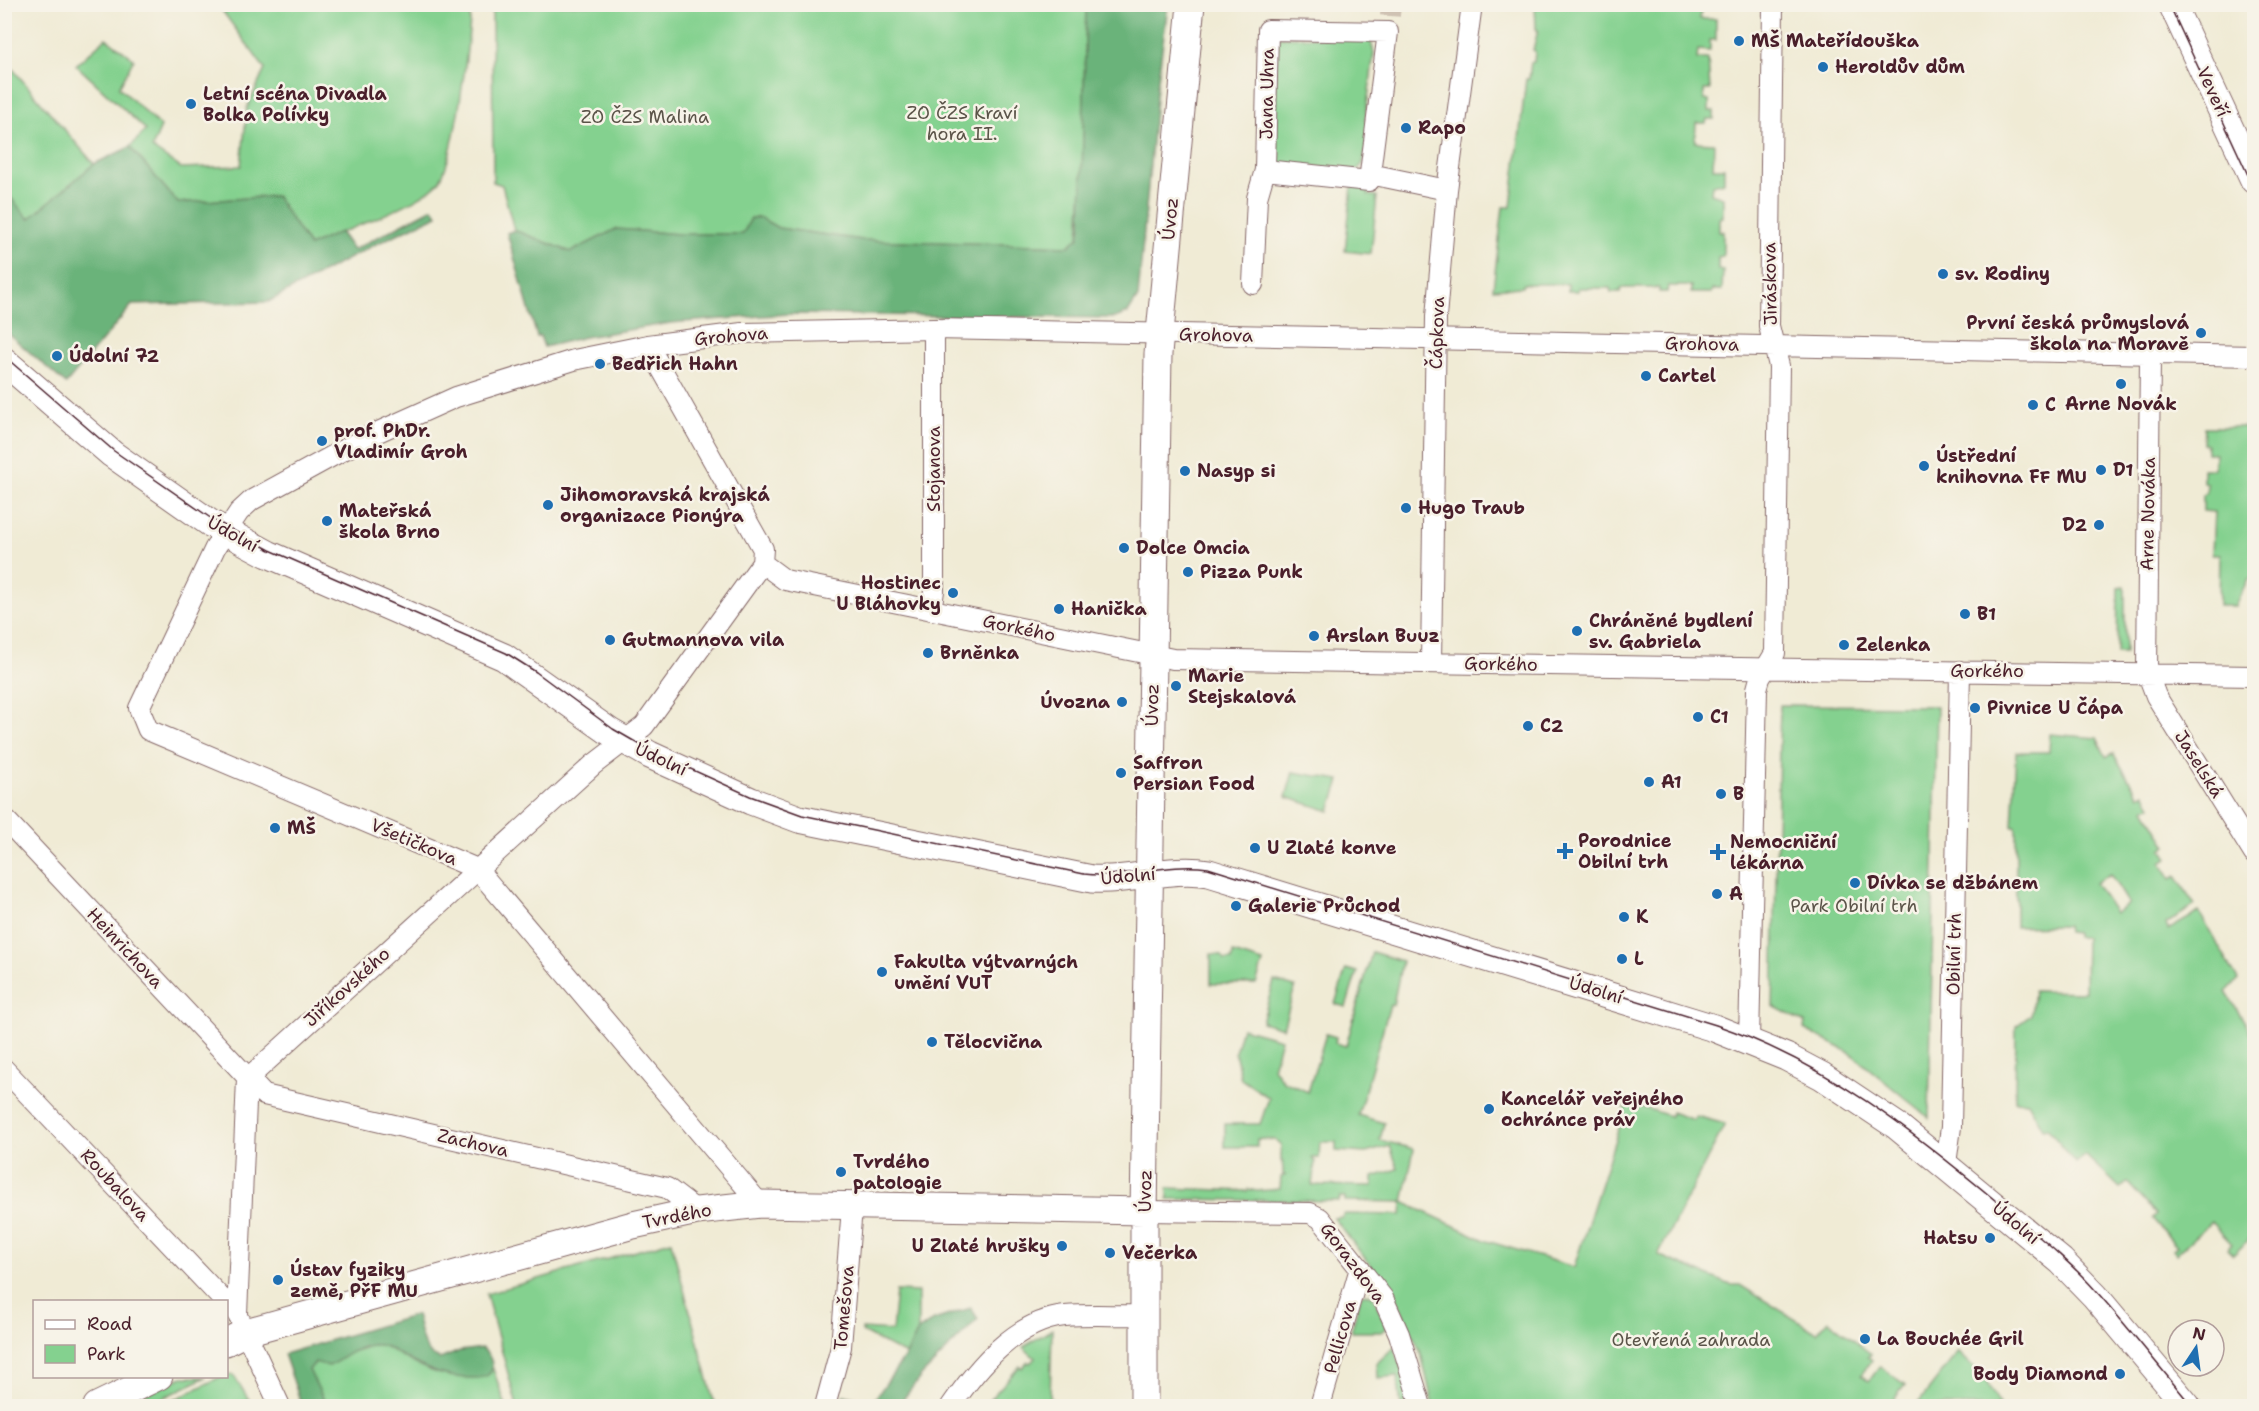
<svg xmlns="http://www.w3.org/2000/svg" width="2259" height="1411" viewBox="0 0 2259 1411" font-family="'Shantell Sans',sans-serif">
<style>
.green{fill:#84d18f;stroke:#67785d;stroke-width:1.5;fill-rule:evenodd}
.forest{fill:#6bb37a;stroke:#5a6952;stroke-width:1.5}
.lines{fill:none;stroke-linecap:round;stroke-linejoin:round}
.street-tunnel{stroke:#cfc2b3;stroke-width:20;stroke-dasharray:20 10;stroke-linecap:butt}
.street-casing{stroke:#846666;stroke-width:22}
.secondary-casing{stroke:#846666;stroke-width:29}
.street{stroke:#fff;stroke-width:20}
.secondary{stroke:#fff;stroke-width:27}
.tram{stroke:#4a1f2b;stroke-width:1.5}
.poi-dot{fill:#1f6fb2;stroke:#f7f3e8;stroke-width:2}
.labels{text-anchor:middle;stroke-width:5;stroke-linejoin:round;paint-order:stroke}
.poi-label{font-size:18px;font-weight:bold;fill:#4a1f2b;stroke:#f7f3e8;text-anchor:start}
.street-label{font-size:18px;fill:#4a1f2b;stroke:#f7f3e8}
.park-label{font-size:18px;fill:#5b5449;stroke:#f7f3e8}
</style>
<rect width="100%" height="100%" fill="#f7f3e8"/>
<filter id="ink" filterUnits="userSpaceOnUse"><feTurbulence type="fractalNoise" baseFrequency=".0167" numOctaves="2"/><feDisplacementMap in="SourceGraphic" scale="12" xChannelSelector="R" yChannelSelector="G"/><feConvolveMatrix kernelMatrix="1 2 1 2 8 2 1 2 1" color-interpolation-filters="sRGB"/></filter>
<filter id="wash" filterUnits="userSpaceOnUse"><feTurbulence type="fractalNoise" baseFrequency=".008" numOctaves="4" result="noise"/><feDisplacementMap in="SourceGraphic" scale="24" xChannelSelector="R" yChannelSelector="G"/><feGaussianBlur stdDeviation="1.35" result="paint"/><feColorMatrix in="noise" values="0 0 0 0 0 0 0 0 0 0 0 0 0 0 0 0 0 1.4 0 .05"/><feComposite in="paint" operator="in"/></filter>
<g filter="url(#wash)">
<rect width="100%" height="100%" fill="#f0ebd5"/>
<path class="green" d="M218,5H471C470,34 455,167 437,184C414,207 342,231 309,246L276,196L178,203L130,147L146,130L76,65L106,38L134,59L119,87L161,127L152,148L181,168L241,166L247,108L265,69Z
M492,5H1086L1082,185L1079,237L1069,246L862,240L778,228L761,218H751L743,234H679L616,229L571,252L514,230L502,185L493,182V177Z
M1535,5H1711V7H1701L1700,19H1716V40H1710V51L1698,50L1697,59H1708L1710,90H1704V100L1709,101V111H1714V119H1707L1706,123H1696L1695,142L1714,143L1713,168H1724V182L1712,185L1711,193L1723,197V217L1719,218V231H1723V256L1718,257V270L1723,271L1722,290H1712L1711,293H1691V286H1668L1667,292H1659V288H1621L1620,292H1611L1610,288H1578V291H1568V284H1523L1522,287L1493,289L1503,207H1511L1526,79H1529L1531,62H1534L1535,51L1533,50L1538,30L1536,29Z
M1277,37L1364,38L1371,42L1374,53L1365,121L1370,127L1363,164L1356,171L1279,164L1272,158Z
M5,60L94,164L29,220L5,191Z
M1352,186L1369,188L1368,195L1377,196L1371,254L1345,251Z
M2204,427H2254V577L2248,579L2235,606H2219L2220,554H2212L2214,512L2203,511V495L2206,494L2207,484L2203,483V469H2214L2215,453H2207V444H2203Z
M2125,586V653H2117L2118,587Z
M1780,705L1937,706L1929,1118L1850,1053L1804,1029L1805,1023L1773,1006Z
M2050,734L2097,738L2106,757L2113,753L2139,796L2144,793L2151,805L2145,809L2167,846L2162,849L2168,858L2161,863L2171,879L2176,876L2195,905L2166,924L2168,930L2199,912L2238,980L2226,992L2254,1037V1235L2233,1255L2227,1249L2232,1244L2211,1222L2176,1254L2173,1250L2177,1247L2152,1218L2156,1214L2127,1182L2120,1188L2085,1155L2076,1163L2047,1128L2043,1129L2028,1102L2015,1101L2016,1026L2031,1015L2034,991L2085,992L2086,937H2076V933L2067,932L2066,926L2016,927V826H2012L2016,752H2049ZM2110,874L2129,904L2115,913L2095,883Z
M1293,772L1340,780L1330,811L1286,797Z
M1372,952L1402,961L1393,1005H1390L1358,1115L1384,1123L1380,1140L1414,1149L1403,1202L1487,1241L1574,1267L1627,1102L1670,1116L1671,1112L1694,1120L1696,1116L1725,1124L1658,1255L1731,1285H1740L1817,1333L1828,1320L1871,1354L1868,1357L1872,1360L1861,1375L1869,1381L1880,1366L1905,1385L1889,1406H1433L1421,1353L1397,1300L1334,1218L1343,1217V1214L1401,1215L1402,1202L1345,1201V1197H1340L1339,1201L1168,1199V1188L1247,1191L1248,1189L1257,1191L1280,1189L1281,1177L1286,1175H1283V1161H1281V1145L1275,1140L1257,1139V1147H1225V1124H1260L1269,1098L1241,1079L1235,1052L1242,1028L1281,1039L1273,1068L1283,1081L1308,1092L1326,1034L1336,1037L1335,1043L1346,1046ZM1320,1142H1336V1151L1366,1153L1390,1146L1398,1169L1373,1177V1186L1312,1185L1315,1162L1312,1158H1319Z
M1233,953L1263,962L1256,984H1211V954L1221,955L1225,960H1232Z
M1346,969L1357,972L1346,1007L1335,1004Z
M1274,981L1295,987L1283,1028L1262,1022Z
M671,1241L715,1406H517L486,1294Z
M896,1291L918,1292V1331L906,1355L862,1332V1329L892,1331Z
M1364,1293L1373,1296L1387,1328L1382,1332H1351L1361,1295Z
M1052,1329L1050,1398L1058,1406H984L1020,1366L1022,1368L1028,1362L1030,1363L1035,1358L1023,1347Z
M377,1344C389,1347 395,1353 406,1359C438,1376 454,1380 490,1373L492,1366L506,1406H327L308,1370L316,1362L337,1361L345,1354Z
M1394,1347L1414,1406H1401L1397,1376L1378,1378L1377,1363Z
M1958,1352L1983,1376L2000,1406H1916Z
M227,1374L234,1376L253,1406H162L220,1377L226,1376Z
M182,1377H206L146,1406H119Z"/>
<path class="forest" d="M1086,5H1168L1157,87L1138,297L1128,313L1115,318L789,314L671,323L585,337L544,347L540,336L537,337L507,233L514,230L571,252L616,229L679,234H743L751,218H761L778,228L862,240L1069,246L1079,237L1081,225Z
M130,147L178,203L276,196L309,246L340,232L353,250L433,208L438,215L374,245L268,302L132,305L66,384L5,331V191L29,219L94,164Z
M971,1308L978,1319L921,1376L898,1406H838L844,1395L872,1403L906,1355L918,1331L934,1320Z
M416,1315C421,1332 421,1353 440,1359L460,1351L482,1348C488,1353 493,1359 492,1368C491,1377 481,1378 474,1378C449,1379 425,1370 404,1357C395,1353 390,1346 379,1345C360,1343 344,1358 329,1366L315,1362L309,1370L327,1406H302L284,1354Z"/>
</g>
<g filter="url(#ink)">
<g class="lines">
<path class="street-tunnel" d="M1390,16L1391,4"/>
<g class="street-casing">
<path id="street" d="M1370,174L1447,190
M1253,284L1257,198L1265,170L1268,30L1388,32L1369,181L1265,170
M2150,356L2147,672L2156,696L2254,854
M762,563L785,580L1173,659L2254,676
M931,610L934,591V329
M1431,663L1436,317L1447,190L1472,4
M4,818L264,1095L667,1188L697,1211
M1749,1041L1757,689L1760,678L1775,653L1779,366L1769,326L1773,4
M4,1069L225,1302
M1946,1164L1951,1127L1960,671
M760,1204L477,869L148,730L139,708L215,548L239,512L252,500L367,437L456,397L574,360L648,345L742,333L934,329L2254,356
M1144,1211L1310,1213L1320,1218L1383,1298L1399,1334L1421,1406
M237,1314L247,1079L593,765L644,726L762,563L763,549L648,345
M241,1322L280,1406
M825,1406L841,1347L852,1207
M951,1406C977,1368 1015,1321 1065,1316C1091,1314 1118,1316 1144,1315
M1320,1406L1360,1268"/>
</g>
<g class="secondary-casing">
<path id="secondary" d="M2172,4L2254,180
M4,361L112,454L210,523L268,554L504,657L610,732L650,755L751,801L799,819L1092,879C1131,882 1170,866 1209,873L1714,1028L1786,1057L1822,1076L1897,1126L2061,1261L2095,1296L2187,1406
M226,1342L246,1332L633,1225L697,1211L760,1204L1144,1211
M97,1406L159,1376
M1144,1406V1211L1158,354L1191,4"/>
</g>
<use href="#street" class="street"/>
<use href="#secondary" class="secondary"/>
<path class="tram" d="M2169,4L2254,188
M4,356L114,451L212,519L270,550L506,653L536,672L613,729L651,751L750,796L802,815L1084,874C1126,879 1166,862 1208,868L1716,1025C1825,1062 1914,1132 2002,1206C2034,1233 2068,1259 2096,1291C2129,1328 2160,1368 2192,1406"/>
</g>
</g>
<g class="poi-dot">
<circle cx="1739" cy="41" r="6"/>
<circle cx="1823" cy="67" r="6"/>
<circle cx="191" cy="104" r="6"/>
<circle cx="1406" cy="128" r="6"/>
<circle cx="1943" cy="274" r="6"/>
<circle cx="2201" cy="333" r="6"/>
<circle cx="57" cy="356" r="6"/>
<circle cx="600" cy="364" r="6"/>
<circle cx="1646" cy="376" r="6"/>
<circle cx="2121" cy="384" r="6"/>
<circle cx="2033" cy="405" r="6"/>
<circle cx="322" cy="441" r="6"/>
<circle cx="1924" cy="466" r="6"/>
<circle cx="2101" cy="470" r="6"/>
<circle cx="1185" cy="471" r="6"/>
<circle cx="548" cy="505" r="6"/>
<circle cx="1406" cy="508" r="6"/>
<circle cx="327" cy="521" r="6"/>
<circle cx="2099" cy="525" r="6"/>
<circle cx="1124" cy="548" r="6"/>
<circle cx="1188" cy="572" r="6"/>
<circle cx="953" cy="593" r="6"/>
<circle cx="1059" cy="609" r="6"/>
<circle cx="1965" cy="614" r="6"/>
<circle cx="1577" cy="631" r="6"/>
<circle cx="1314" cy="636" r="6"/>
<circle cx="610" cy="640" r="6"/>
<circle cx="1844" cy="645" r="6"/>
<circle cx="928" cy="653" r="6"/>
<circle cx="1176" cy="686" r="6"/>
<circle cx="1122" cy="702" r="6"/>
<circle cx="1975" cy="708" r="6"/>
<circle cx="1698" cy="717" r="6"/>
<circle cx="1528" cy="726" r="6"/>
<circle cx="1121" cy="773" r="6"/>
<circle cx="1649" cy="782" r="6"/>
<circle cx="1721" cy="794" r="6"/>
<circle cx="275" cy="828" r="6"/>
<circle cx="1255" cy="848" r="6"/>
<path d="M1562 842h6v6h6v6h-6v6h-6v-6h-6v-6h6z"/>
<path d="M1715 843h6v6h6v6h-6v6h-6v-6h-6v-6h6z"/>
<circle cx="1855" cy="883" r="6"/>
<circle cx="1717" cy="894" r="6"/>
<circle cx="1236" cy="906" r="6"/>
<circle cx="1624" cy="917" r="6"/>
<circle cx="1622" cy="959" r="6"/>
<circle cx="882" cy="972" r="6"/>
<circle cx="932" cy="1042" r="6"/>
<circle cx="1489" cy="1109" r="6"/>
<circle cx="841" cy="1172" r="6"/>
<circle cx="1990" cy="1238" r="6"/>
<circle cx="1062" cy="1246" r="6"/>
<circle cx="1110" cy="1253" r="6"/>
<circle cx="278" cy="1280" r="6"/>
<circle cx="1865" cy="1339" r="6"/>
<circle cx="2120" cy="1374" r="6"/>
</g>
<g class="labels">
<g class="poi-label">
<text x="1751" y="47">MŠ Mateřídouška</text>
<text x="1835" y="73">Heroldův dům</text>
<text x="203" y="100">Letní scéna Divadla<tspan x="203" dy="21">Bolka Polívky</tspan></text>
<text x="1418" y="134">Rapo</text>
<text x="1955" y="280">sv. Rodiny</text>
<text x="2189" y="329" text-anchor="end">První česká průmyslová<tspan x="2189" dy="21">škola na Moravě</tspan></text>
<text x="69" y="362">Údolní 72</text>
<text x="612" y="370">Bedřich Hahn</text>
<text x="1658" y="382">Cartel</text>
<text x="2121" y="410" text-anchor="middle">Arne Novák</text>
<text x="2045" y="411">C</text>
<text x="334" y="437">prof. PhDr.<tspan x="334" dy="21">Vladimír Groh</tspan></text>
<text x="1936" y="462">Ústřední<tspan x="1936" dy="21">knihovna FF MU</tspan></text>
<text x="2113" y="476">D1</text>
<text x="1197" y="477">Nasyp si</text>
<text x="560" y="501">Jihomoravská krajská<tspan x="560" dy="21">organizace Pionýra</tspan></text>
<text x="1418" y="514">Hugo Traub</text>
<text x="339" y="517">Mateřská<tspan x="339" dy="21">škola Brno</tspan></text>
<text x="2087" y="531" text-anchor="end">D2</text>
<text x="1136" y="554">Dolce Omcia</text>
<text x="1200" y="578">Pizza Punk</text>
<text x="941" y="589" text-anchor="end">Hostinec<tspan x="941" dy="21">U Bláhovky</tspan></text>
<text x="1071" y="615">Hanička</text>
<text x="1977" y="620">B1</text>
<text x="1589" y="627">Chráněné bydlení<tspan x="1589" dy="21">sv. Gabriela</tspan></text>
<text x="1326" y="642">Arslan Buuz</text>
<text x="622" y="646">Gutmannova vila</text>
<text x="1856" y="651">Zelenka</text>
<text x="940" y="659">Brněnka</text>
<text x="1188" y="682">Marie<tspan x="1188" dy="21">Stejskalová</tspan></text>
<text x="1110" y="708" text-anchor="end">Úvozna</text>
<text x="1987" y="714">Pivnice U Čápa</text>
<text x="1710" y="723">C1</text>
<text x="1540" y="732">C2</text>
<text x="1133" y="769">Saffron<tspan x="1133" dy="21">Persian Food</tspan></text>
<text x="1661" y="788">A1</text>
<text x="1733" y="800">B</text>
<text x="287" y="834">MŠ</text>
<text x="1578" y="847">Porodnice<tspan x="1578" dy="21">Obilní trh</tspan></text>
<text x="1730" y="848">Nemocniční<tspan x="1730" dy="21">lékárna</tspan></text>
<text x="1267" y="854">U Zlaté konve</text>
<text x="1867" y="889">Dívka se džbánem</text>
<text x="1729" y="900">A</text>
<text x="1248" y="912">Galerie Průchod</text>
<text x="1636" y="923">K</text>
<text x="1634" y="965">L</text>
<text x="894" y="968">Fakulta výtvarných<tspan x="894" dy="21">umění VUT</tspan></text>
<text x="944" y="1048">Tělocvična</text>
<text x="1501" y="1105">Kancelář veřejného<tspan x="1501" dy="21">ochránce práv</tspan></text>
<text x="853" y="1168">Tvrdého<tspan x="853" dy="21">patologie</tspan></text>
<text x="1978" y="1244" text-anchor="end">Hatsu</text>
<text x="1050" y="1252" text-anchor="end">U Zlaté hrušky</text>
<text x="1122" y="1259">Večerka</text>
<text x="290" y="1276">Ústav fyziky<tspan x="290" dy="21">země, PřF MU</tspan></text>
<text x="1877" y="1345">La Bouchée Gril</text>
<text x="2108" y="1380" text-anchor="end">Body Diamond</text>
</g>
<g class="street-label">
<text transform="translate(2213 92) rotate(65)" y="6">Veveří</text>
<text transform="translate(1267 94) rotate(-89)" y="6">Jana Uhra</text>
<text transform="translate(1170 219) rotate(-85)" y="6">Úvoz</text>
<text transform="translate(1770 284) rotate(-91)" y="6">Jiráskova</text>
<text transform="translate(1437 333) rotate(-88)" y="6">Čápkova</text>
<text transform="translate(1216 335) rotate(1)" y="6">Grohova</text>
<text transform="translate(731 336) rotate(-5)" y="6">Grohova</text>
<text transform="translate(1702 344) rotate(1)" y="6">Grohova</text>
<text transform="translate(934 469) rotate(-90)" y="6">Stojanova</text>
<text transform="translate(2148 514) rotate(-89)" y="6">Arne Nováka</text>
<text transform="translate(233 534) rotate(29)" y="6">Údolní</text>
<text transform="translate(1019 628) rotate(12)" y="6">Gorkého</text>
<text transform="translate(1501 664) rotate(1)" y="6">Gorkého</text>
<text x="1987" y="677">Gorkého</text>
<text transform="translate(1152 705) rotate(-89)" y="6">Úvoz</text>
<text transform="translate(661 759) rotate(25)" y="6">Údolní</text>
<text transform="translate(2199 764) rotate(58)" y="6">Jaselská</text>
<text transform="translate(414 842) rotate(23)" y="6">Všetičkova</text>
<text transform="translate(1128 876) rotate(-5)" y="6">Údolní</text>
<text transform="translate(125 948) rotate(47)" y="6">Heinrichova</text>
<text transform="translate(1954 954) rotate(-89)" y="6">Obilní trh</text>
<text transform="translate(347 987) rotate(-42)" y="6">Jiříkovského</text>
<text transform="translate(1596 990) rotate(17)" y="6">Údolní</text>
<text transform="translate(473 1143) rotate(13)" y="6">Zachova</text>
<text transform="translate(115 1185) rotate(47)" y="6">Roubalova</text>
<text transform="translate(1145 1191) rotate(-89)" y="6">Úvoz</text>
<text transform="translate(677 1216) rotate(-11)" y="6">Tvrdého</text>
<text transform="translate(2016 1223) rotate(40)" y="6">Údolní</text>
<text transform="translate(1353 1263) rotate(53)" y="6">Gorazdova</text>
<text transform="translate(844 1308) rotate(-85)" y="6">Tomešova</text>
<text transform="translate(1340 1337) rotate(-74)" y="6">Pellicova</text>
</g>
<g class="park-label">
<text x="962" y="119">ZO ČZS Kraví<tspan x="962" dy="21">hora II.</tspan></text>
<text x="645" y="123">ZO ČZS Malina</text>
<text x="1854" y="912">Park Obilní trh</text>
<text x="1691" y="1346">Otevřená zahrada</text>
</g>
</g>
<rect width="2259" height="1411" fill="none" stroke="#f7f3e8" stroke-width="24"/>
<rect x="33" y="1300" width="195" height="78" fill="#f7f3e8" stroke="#b29e9c" stroke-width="1.5"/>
<rect x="45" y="1320" width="30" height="9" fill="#ffffff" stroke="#b29e9c" stroke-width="1.5"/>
<text x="87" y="1330" font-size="18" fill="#4a1f2b">Road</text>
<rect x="45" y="1345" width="30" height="18" fill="#84d18f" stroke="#b29e9c" stroke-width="1.5"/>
<text x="87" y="1360" font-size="18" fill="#4a1f2b">Park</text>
<g transform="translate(2196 1348) rotate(13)"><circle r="28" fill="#f7f3e8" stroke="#b29e9c" stroke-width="1.5"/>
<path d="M0-4.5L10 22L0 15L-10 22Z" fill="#1f6fb2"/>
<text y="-9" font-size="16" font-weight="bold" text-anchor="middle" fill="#4a1f2b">N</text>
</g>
</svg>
